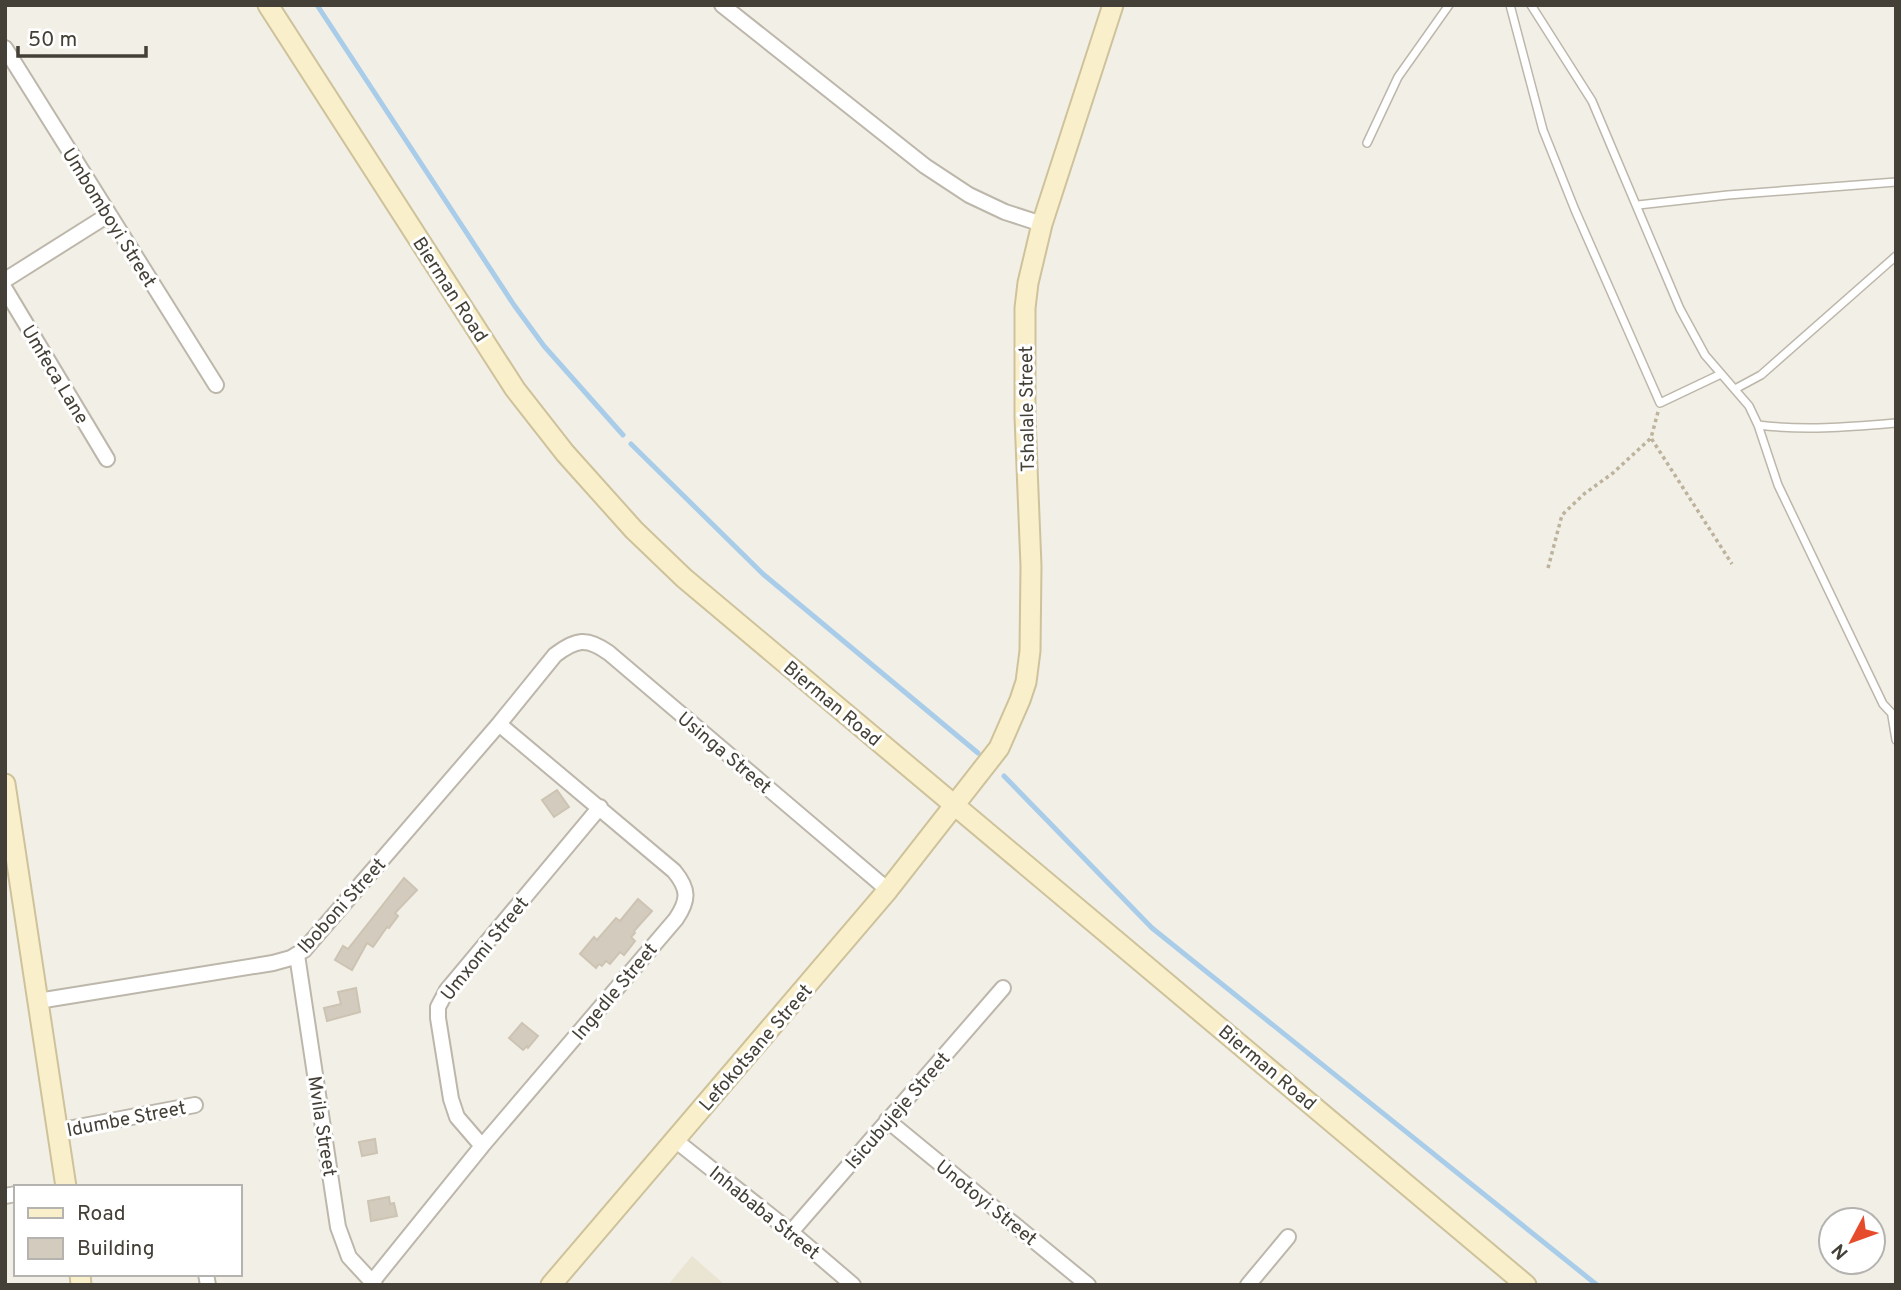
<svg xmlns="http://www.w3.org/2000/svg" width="1901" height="1290" viewBox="0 0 1901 1290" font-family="Overpass,sans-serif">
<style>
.education{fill:#eae4d3}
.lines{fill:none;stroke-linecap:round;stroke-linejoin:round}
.stream{stroke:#a9cde9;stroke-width:5}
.building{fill:#d3cbbe;stroke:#cdc3b2;stroke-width:2}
.lane-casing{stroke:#bdb7ab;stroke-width:10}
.street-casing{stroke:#bdb7ab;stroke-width:18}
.secondary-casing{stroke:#cec29b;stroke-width:23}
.path{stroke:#bdb39d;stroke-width:3.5;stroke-dasharray:3.5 3.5;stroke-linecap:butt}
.lane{stroke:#fff;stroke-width:7}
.street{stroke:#fff;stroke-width:14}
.secondary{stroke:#f9efca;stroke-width:19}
.labels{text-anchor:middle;stroke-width:6;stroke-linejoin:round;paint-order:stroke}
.street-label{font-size:19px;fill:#444037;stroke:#fff}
</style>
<rect width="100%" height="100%" fill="#f2efe7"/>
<path class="education" d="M692,1256L725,1285H668Z"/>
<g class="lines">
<path class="stream" d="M317,5L514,305L544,346L623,435
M631,444L763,574L978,753
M1004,776L1152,928L1597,1285"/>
</g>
<path class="building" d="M557,790L569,807L554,817L542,800Z
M404,878L417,890L395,913L398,916L389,928L387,927L373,947L367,943L352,970L335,960L343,946L348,949Z
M638,899L652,911L634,931L635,933L631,937L635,941L624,955L620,952L610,964L606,961L602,966L599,964L596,968L580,954L594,937L597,940L616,918L620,921Z
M356,988L360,1012L327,1021L324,1008L341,1004L338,992Z
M522,1023L538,1036L528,1048L527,1046L523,1050L509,1038Z
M375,1139L377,1153L362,1156L359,1142Z
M389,1197L390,1204L394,1203L397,1216L371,1221L368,1201Z"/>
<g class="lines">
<g class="lane-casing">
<path id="lane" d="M1510,5L1543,130L1575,210L1660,403L1721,374
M1531,5L1592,101L1680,309L1705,355L1749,406L1758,425L1778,485L1883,704L1896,718
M1367,143L1398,77L1449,5
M1638,205L1728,195L1896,182
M1735,389L1761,375L1896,256
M1758,425C1805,431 1849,427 1896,423
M1892,716L1896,740"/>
</g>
<g class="street-casing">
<path id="street" d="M722,5L925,166L969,195L1005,212L1042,224
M5,48L216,385
M5,280L108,215
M5,289L107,459
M297,955L338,1227L349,1257L375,1285
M38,1001L273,963L291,958L304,950L499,724L555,655C576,639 587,637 609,653L888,890
M887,1120L1088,1285
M57,1131L195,1105
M675,1140L791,1232L853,1285
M482,1146L457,1117L451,1099L438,1018V1007L447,990L600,807
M5,1196L16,1194
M791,1232L1003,988
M206,1274L208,1285
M372,1282L482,1146L676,919C689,900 689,889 674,871L499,724
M1248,1285L1288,1237"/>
</g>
<g class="secondary-casing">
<path id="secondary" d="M268,5L515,389L565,453L634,530L684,578L1526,1285
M5,784L66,1187
M80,1274L81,1285
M551,1285L888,890L999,748L1020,700L1026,682L1030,651L1031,566L1025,417V308L1028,283L1042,224L1113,5"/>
</g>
<path class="path" d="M1658,412L1651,438L1732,564
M1548,568L1562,515L1584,494L1613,473L1651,438"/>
<use href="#lane" class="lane"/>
<use href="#street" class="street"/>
<use href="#secondary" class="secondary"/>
</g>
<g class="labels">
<g class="street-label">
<text transform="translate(110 217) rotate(58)" y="7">Umbomboyi Street</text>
<text transform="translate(451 289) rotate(57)" y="7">Bierman Road</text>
<text transform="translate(56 374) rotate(59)" y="7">Umfeca Lane</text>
<text transform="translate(1026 409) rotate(-91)" y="7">Tshalale Street</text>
<text transform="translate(833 703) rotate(40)" y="7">Bierman Road</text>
<text transform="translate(725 752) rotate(40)" y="7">Usinga Street</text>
<text transform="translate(341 905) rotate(-48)" y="7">Iboboni Street</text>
<text transform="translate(484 948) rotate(-51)" y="7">Umxomi Street</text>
<text transform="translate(614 991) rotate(-50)" y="7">Ingedle Street</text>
<text transform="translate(755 1047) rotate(-49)" y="7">Lefokotsane Street</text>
<text transform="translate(1268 1067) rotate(40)" y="7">Bierman Road</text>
<text transform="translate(897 1110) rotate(-49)" y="7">Isicubujeje Street</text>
<text transform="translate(126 1118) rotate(-11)" y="7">Idumbe Street</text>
<text transform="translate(323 1126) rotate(81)" y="7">Mvila Street</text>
<text transform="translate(987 1202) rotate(39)" y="7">Unotoyi Street</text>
<text transform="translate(765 1212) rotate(39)" y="7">Inhababa Street</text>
</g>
</g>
<rect width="1901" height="1290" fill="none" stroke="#444037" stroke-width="14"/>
<rect x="14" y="1185" width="228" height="91" fill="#ffffff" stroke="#b4b3af" stroke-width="2"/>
<rect x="28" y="1208" width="35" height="10" fill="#f9efca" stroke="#b4b3af" stroke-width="2"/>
<text x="77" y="1220" font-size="21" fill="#444037">Road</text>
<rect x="28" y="1238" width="35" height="21" fill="#d3cbbe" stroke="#b4b3af" stroke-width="2"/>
<text x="77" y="1255" font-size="21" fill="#444037">Building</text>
<g transform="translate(1852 1241) rotate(229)"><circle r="33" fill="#ffffff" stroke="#b4b3af" stroke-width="2"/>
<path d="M0-5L12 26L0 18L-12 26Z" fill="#e64c2b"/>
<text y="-10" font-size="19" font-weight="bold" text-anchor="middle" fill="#444037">N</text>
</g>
<path d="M18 46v10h128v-10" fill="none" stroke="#444037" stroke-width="3.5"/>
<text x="28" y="46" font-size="21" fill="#444037" stroke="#ffffff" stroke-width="5" paint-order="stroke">50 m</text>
</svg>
